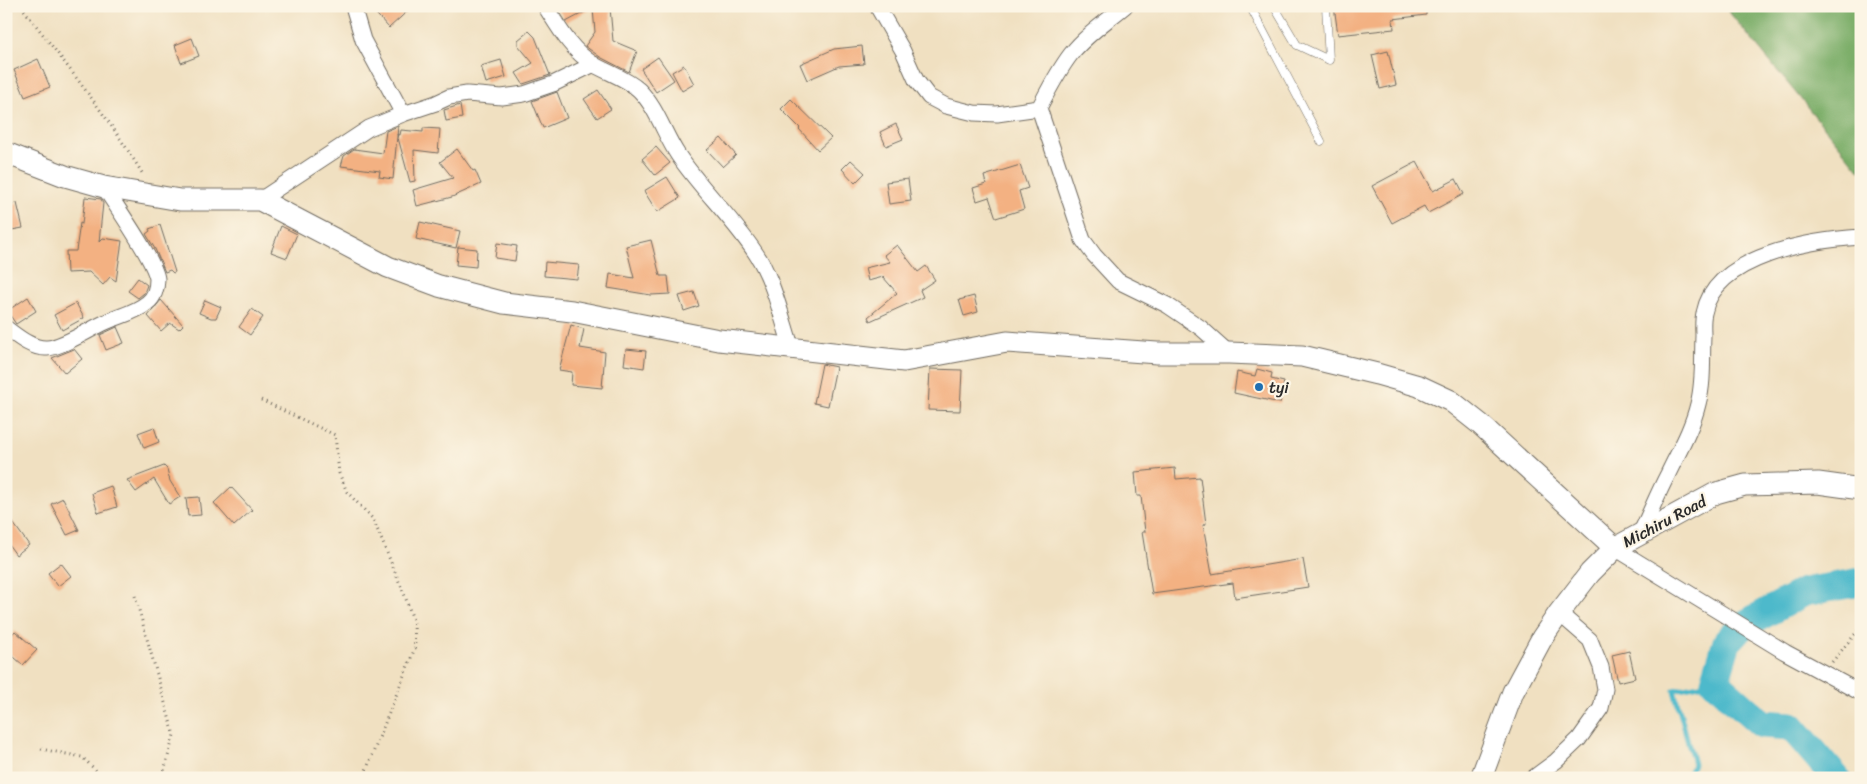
<svg xmlns="http://www.w3.org/2000/svg" width="1867" height="784" viewBox="0 0 1867 784" font-family="Sriracha,sans-serif">
<style>
.forest{fill:#7aad68;stroke:#526c4a}
.lines{fill:none;stroke-linecap:round;stroke-linejoin:round}
.stream{stroke:#4eb9cb;stroke-width:5}
.river{stroke:#4eb9cb;stroke-width:29}
.building{fill:#f3b182}
.lane-casing{stroke:#706a60;stroke-width:9}
.street-casing{stroke:#706a60;stroke-width:17}
.secondary-casing{stroke:#706a60;stroke-width:23}
.path{stroke:#706a60;stroke-width:3;stroke-dasharray:1 4;stroke-linecap:butt}
.lane{stroke:#fff;stroke-width:8}
.street{stroke:#fff;stroke-width:15}
.secondary{stroke:#fff;stroke-width:21}
.poi-dot{fill:#1f6fb2;stroke:#fcf5e5;stroke-width:2}
.labels{text-anchor:middle;stroke-width:4.5;stroke-linejoin:round;paint-order:stroke}
.poi-label{font-size:16px;fill:#2b2b2b;stroke:#fcf5e5;text-anchor:start}
.street-label{font-size:16px;fill:#2b2b2b;stroke:#fcf5e5}
</style>
<rect width="100%" height="100%" fill="#fcf5e5"/>
<filter id="ink" filterUnits="userSpaceOnUse"><feTurbulence type="fractalNoise" baseFrequency=".02" numOctaves="2"/><feDisplacementMap in="SourceGraphic" scale="10" xChannelSelector="R" yChannelSelector="G"/><feConvolveMatrix kernelMatrix="1 2 1 2 8 2 1 2 1" color-interpolation-filters="sRGB"/></filter>
<filter id="wash" filterUnits="userSpaceOnUse"><feTurbulence type="fractalNoise" baseFrequency=".0096" numOctaves="4" result="noise"/><feDisplacementMap in="SourceGraphic" scale="20" xChannelSelector="R" yChannelSelector="G"/><feGaussianBlur stdDeviation="1.12" result="paint"/><feColorMatrix in="noise" values="0 0 0 0 0 0 0 0 0 0 0 0 0 0 0 0 0 1.4 0 .05"/><feComposite in="paint" operator="in"/></filter>
<g filter="url(#wash)">
<rect width="100%" height="100%" fill="#f0e0c1"/>
<path class="forest" d="M1724,6H1861V172Z"/>
<g class="lines">
<path class="stream" d="M1686,778L1694,764L1674,690L1715,682"/>
<path class="river" d="M1836,778L1791,726L1762,724L1715,682L1727,642L1742,626L1804,592L1861,582"/>
</g>
<g id="blocks">
<path class="building" d="M369,6H413L389,28Z
M563,6H596L566,22L558,9Z
M1334,6H1426V15L1393,19L1394,29L1338,35Z
M610,8L613,41L637,51L629,72L600,57L585,46L595,32L593,9Z
M529,31L535,37L550,75L523,84L516,73L533,63L518,45V40Z
M192,38L199,56L181,63L175,45Z
M862,46L864,64L839,66L807,80L800,64L834,49Z
M1388,51L1396,85L1380,89L1372,55Z
M658,57L674,80L656,92L641,69Z
M38,59L50,87L25,97L14,70Z
M501,60L506,77L486,83L481,66Z
M684,65L694,84L682,91L672,72Z
M598,90L611,109L597,118L584,99Z
M557,92L567,118L543,128L532,101Z
M791,99L831,138L818,150L799,129L800,128L781,109Z
M460,105L462,118L446,121L444,110Z
M896,124L903,139L886,146L880,132Z
M398,126L393,179L379,177L380,171L341,166L344,156L354,149L383,153L386,131Z
M423,128L440,129L438,153L414,150L415,181L410,182L397,134L400,135L401,130L423,132Z
M721,138L736,155L723,167L707,150Z
M656,147L670,163L655,175L642,159Z
M457,149L473,171L475,170L481,184L452,197L417,206L413,190L453,178L440,162Z
M851,160L865,173L855,183L842,169Z
M1417,162L1433,191L1456,179L1464,194L1428,213L1424,206L1392,223L1372,186Z
M1020,165L1028,188L1019,191L1024,209L996,218L989,197L977,201L973,188L986,184L984,176Z
M667,177L680,198L657,212L644,191Z
M908,179L911,201L889,204L886,182Z
M85,197L101,199L103,203L99,242L103,238L122,241L116,281L110,277L103,285L89,272L67,273L66,251H76L80,223L82,224Z
M17,203L23,228L6,231V205Z
M420,222L460,231L456,248L416,239Z
M160,225L175,272L173,273L170,270L165,272L155,249L146,234L150,231L149,229Z
M281,226L297,234L287,258L271,252Z
M651,240L660,276H668L670,294L651,295L608,288L610,274L634,278L626,246Z
M497,243L517,246L515,261L495,258Z
M897,245L918,272L926,266L935,280L920,290L923,297L870,321L868,317L897,293L883,277L868,281L865,268L890,262L884,255Z
M458,247L477,249L476,267L456,265Z
M545,262L579,265L577,279L544,276Z
M138,278L147,285L144,293L138,298L128,291Z
M694,292L699,306L684,311L679,296Z
M974,296L978,312L964,316L959,300Z
M28,297L36,311L16,324L7,311Z
M161,300L183,325L179,329L170,323L161,331L148,316Z
M205,300L221,307L216,318H211L199,313Z
M76,303L84,318L62,330L54,315Z
M252,309L263,317L250,335L239,327Z
M571,325L584,329L580,348L605,352L602,388L571,385L572,372L559,370Z
M117,327L124,343L106,350L100,335Z
M74,349L82,359L65,373L52,358Z
M626,349L646,351L644,368L624,365Z
M822,364L836,367L828,406L814,403Z
M930,369L962,370L960,411L928,410Z
M1257,369L1272,373L1271,379L1284,382L1280,403L1234,393L1237,372L1255,376Z
M154,427L159,442L144,448L138,433Z
M164,466L167,469L170,481L180,497L169,504L154,479L136,492L127,480Z
M1175,468L1176,479L1200,477L1206,524L1203,525L1212,574L1303,559L1308,587L1235,598L1233,583L1152,594L1142,532H1145L1141,496H1137L1135,472Z
M111,486L117,507L98,513L92,493Z
M231,487L252,510L234,526L214,503Z
M199,497L201,515L188,516L186,498Z
M63,498L79,530L67,535L51,504Z
M6,513L29,545L16,555L6,541Z
M61,563L71,576L58,586L48,573Z
M15,631L37,650L23,665L6,650V641Z
M1629,651L1635,678L1618,682L1612,655Z"/>
</g>
</g>
<g filter="url(#ink)">
<use href="#blocks" fill-opacity="0" stroke="#706a60" stroke-width="1"/>
<g class="lines">
<g class="lane-casing">
<path id="lane" d="M1250,6L1321,141
M1274,6L1297,45L1329,60L1326,6"/>
</g>
<g class="street-casing">
<path id="street" d="M353,6L363,40L403,114
M545,6C559,28 571,50 593,64C608,73 626,78 639,90C657,108 664,134 678,155C703,192 737,222 760,260C774,284 783,322 792,349
M877,6L903,51L916,80L929,97L946,106L974,113L997,114L1039,108
M1125,6C1107,21 1086,35 1071,54C1058,71 1049,89 1039,108L1083,240L1094,255L1118,281L1167,305L1201,328L1229,353
M260,200L369,128L403,114L436,103L449,97L467,94L502,97L524,94L553,84L594,64
M6,328C17,336 32,349 47,348C63,347 90,329 106,322C119,316 135,313 147,303C154,298 157,288 157,279C155,261 116,206 104,187
M1641,532C1650,513 1658,493 1668,474C1679,451 1692,429 1698,404C1704,382 1702,359 1703,336C1703,329 1702,321 1704,313C1715,255 1813,240 1861,237
M1615,548L1785,652L1861,693
M1533,778L1556,761L1579,739L1601,708L1605,689L1601,667L1590,640L1559,613"/>
</g>
<g class="secondary-casing">
<path id="secondary" d="M6,153L65,176L104,187L180,200H260L388,267L439,286L504,303L572,311L719,340L904,361L1007,342L1157,353H1229L1302,356L1377,374L1419,386L1451,401L1480,424L1615,548
M1481,778L1513,692L1542,638L1559,613L1590,573L1615,548L1716,493L1745,485L1818,483L1861,489"/>
</g>
<path class="path" d="M21,6C64,62 108,116 144,176
M6,11L10,6
M261,400L335,435L339,473L347,492L373,519L405,596L414,623L415,648L363,778
M135,596L174,735L162,778
M1832,662L1861,627
M41,749L82,757L104,778"/>
<use href="#lane" class="lane"/>
<use href="#street" class="street"/>
<use href="#secondary" class="secondary"/>
</g>
</g>
<circle class="poi-dot" cx="1259" cy="387" r="5"/>
<g class="labels">
<g class="poi-label">
<text x="1269" y="393">tyi</text>
</g>
<g class="street-label">
<text transform="translate(1664 521) rotate(-28)" y="6">Michiru Road</text>
</g>
</g>
<rect width="1867" height="784" fill="none" stroke="#fcf5e5" stroke-width="25"/>
</svg>
